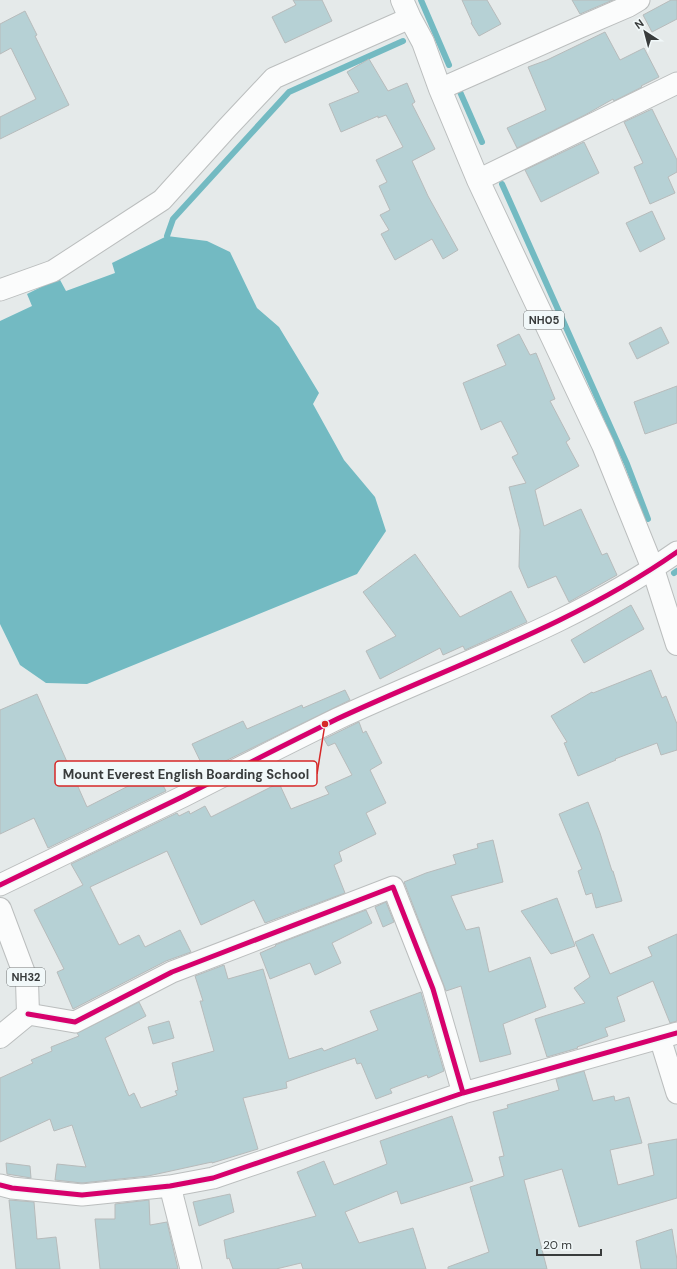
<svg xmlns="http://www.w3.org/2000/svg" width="677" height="1269" viewBox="0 0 677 1269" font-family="'DM Sans',sans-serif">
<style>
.water{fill:#73bac2}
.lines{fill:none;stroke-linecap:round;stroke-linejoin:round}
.stream{stroke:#73bac2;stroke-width:6}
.building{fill:#b6d1d5;stroke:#b7bbbb}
.minor-casing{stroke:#bbbebe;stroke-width:23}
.primary-casing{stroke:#bbbebe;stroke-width:24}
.minor{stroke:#fbfcfc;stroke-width:21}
.primary{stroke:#fbfcfc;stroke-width:22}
.cycleway-casing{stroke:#f1f8f9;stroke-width:8}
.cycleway{stroke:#d6006c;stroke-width:5}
.labels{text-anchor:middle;stroke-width:4;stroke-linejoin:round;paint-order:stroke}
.shield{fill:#f1f8f9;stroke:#707475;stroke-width:1}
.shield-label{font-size:11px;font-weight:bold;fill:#393c3c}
.leader{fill:none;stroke:#d62828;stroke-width:1.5}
.callout-dot{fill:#d62828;stroke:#f1f8f9;stroke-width:1.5}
.callout{fill:#f1f8f9;stroke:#d62828;stroke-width:1.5}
.callout-label{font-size:13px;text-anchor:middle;font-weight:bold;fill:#393c3c}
</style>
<rect width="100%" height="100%" fill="#e5eaea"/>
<path class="water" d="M167,236L207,241L230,252L257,308L279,327L319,393L313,404L344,460L375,497L386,531L357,574L87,684L46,683L20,665L0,624V321L32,306L27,294L59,278L66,291L115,273L112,263Z"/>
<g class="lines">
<path class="stream" d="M421,0L449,65
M457,85L482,142
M502,184L627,464L648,519
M167,236L173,219L289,92L403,41
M674,573L677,571"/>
</g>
<path class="building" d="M293,0H322L332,21L285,43L272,17L296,5Z
M462,0H487L501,24L479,36L471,23L472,22Z
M572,0H613L580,14Z
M671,0H677V19L652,32L643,15Z
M25,11L37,35L35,36L69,105L0,139V117L36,99L11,48L0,54V24Z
M605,32L620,60L644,48L659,77L641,86L642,87L614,101L613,99L585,115L517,148L507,128L546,110L528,67L547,60Z
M369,59L388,91L407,83L415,102L412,104L435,149L412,161L428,196L458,250L443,259L432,239L395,260L381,234L389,230L380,215L390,210L379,186L387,182L376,160L403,147L386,115L378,118V116L341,132L329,104L359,92L347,72Z
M652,109L677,160V172L668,177L675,193L650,204L634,167L643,163L624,122Z
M584,142L599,173L541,202L525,170Z
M652,211L665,239L640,252L626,223Z
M661,327L669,343L637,359L629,343Z
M519,334L530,355L536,353L555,399L550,401L570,439L566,442L579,466L535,490L544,526L581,509L602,555L607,553L617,575L569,602L556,576L528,588L519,567L520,530L509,487L526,483L512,457L518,454L501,421L481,430L463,383L506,365L497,345Z
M677,386V423L645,434L634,402Z
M415,554L460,617L511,591L527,622L465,650L463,646L443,655L440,648L380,679L366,651L396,636L363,592Z
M631,605L644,629L584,663L571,640Z
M651,670L662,698L666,696L677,724V750L661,755L657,743L615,759L616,760L578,776L564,743L567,742L551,716L592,692L593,693Z
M345,690L350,700L205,771L192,744L243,721L247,729L302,705L303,708Z
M37,694L87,807L156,772L166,791L48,848L34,818L0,834V710Z
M359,722L363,733L366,731L382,763L370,770L386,803L366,813L376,834L339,852L342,861L334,865L345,893L265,923L254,900L201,925L167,851L90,887L119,945L139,935L145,947L180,930L191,952L166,961L73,1009L57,972L64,969L34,910L83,885L71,864L177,813L179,816L189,811L190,814L205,806L211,817L279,783L291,809L329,794L325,787L352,775L335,743L328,746L324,739Z
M588,802L600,833L612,871H613L622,901L596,908L592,893L586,895L578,871L582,869L559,814Z
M493,840L503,882L451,896L466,930L479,927L489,972L530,957L546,1007L503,1024L511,1054L480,1062L461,986L446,991L404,882L426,873L456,864L453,855L478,848L477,844Z
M557,898L575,946L551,954L521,911Z
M386,902L394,922L383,927L375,907Z
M366,910L372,923L332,943L341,963L315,975L310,963L270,979L260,953L276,946L275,945Z
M593,934L610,974L652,956L648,947L677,934V1021L670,1023L653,981L617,997L625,1021L605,1028L608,1036L577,1047L578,1048L547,1057L535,1019L585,1003L574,988L590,977L575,942Z
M224,965L228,979L263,969L289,1059L322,1048L324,1051L378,1030L370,1011L421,992L444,1071L428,1078L427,1075L390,1089L392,1093L376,1099L361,1063L357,1064L355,1058L286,1082L287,1088L243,1098L258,1149L212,1163V1162L148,1176L82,1183L55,1180L57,1164L86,1167L72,1125L54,1131L50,1119L0,1142V1078L33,1063L31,1060L52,1051L51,1047L79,1036L77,1033L139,1002L146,1016L105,1038L129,1096L134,1093L141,1108L177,1095L175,1091L178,1090L172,1063L214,1051L200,1001H203L195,976Z
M169,1021L174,1038L153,1044L148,1027Z
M584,1071L593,1101L614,1096L615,1101L629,1097L642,1143L610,1150L618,1185L654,1175L648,1144L677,1139V1198L579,1227L562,1169L524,1180L547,1269H448V1267L489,1252L470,1187L504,1176L499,1157L504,1156L493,1112L508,1108L507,1105L559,1090L556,1079Z
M452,1116L473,1181L401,1204L397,1191L345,1212L359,1243L413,1228L426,1269H303L301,1263L276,1269H233L229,1258L227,1259L224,1240L316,1216L297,1172L324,1161L334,1185L387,1164L380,1141Z
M6,1163L30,1166L31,1178L7,1174Z
M230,1194L234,1212L199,1226L193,1202Z
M9,1200L34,1202L37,1239L56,1237L60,1269H16Z
M149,1200L150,1225L167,1222L178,1269H100L95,1219H115V1204Z
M672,1229L677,1260V1269H641L636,1241Z"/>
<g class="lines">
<g class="minor-casing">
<path id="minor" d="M440,89L578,28L629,6L639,0
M478,180L677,83
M0,290L53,271L162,200L227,128L274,78L410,18
M0,885C61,855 123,826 184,796C235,770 286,744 337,719C451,666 573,625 677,552
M28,1014L75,1022L172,972L393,887L433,989L463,1093
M660,1038L677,1093
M0,1185L12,1188L82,1195L170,1186L213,1178L463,1093L677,1033
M170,1186L191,1269"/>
</g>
<g class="primary-casing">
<path id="primary" d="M402,0L410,18L423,42L440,89L478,180L603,445L653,569L677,644
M0,909L27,981L28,1014L0,1037"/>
</g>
<use href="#minor" class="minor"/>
<use href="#primary" class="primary"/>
<g class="cycleway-casing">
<path id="cycleway" d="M0,885C61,855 123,826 184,796C235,770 286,744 337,719C451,666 573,625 677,552
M28,1014L75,1022L172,972L393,887L433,989L463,1093
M0,1185L12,1188L82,1195L170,1186L213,1178L463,1093L677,1033"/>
</g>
<use href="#cycleway" class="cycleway"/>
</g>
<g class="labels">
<g class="shield">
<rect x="524" y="311" width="40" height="18" rx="3"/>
<rect x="7" y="968" width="38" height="18" rx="3"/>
</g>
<g class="shield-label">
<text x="544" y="324">NH05</text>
<text x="26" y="981">NH32</text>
</g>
</g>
<path class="leader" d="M325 724L317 774"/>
<circle class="callout-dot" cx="325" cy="724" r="4"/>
<rect class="callout" x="55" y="761" width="262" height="25" rx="4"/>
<g class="callout-label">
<text x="186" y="779">Mount Everest English Boarding School</text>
</g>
<g transform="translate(645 32) rotate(324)" stroke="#f1f8f9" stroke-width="3" paint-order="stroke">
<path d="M0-3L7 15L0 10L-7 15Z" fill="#393c3c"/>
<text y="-6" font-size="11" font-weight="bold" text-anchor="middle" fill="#393c3c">N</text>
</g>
<path d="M537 1249v6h64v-6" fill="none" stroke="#393c3c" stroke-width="2"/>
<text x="543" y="1249" font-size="12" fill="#393c3c" stroke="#f1f8f9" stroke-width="3" paint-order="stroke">20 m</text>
</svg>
